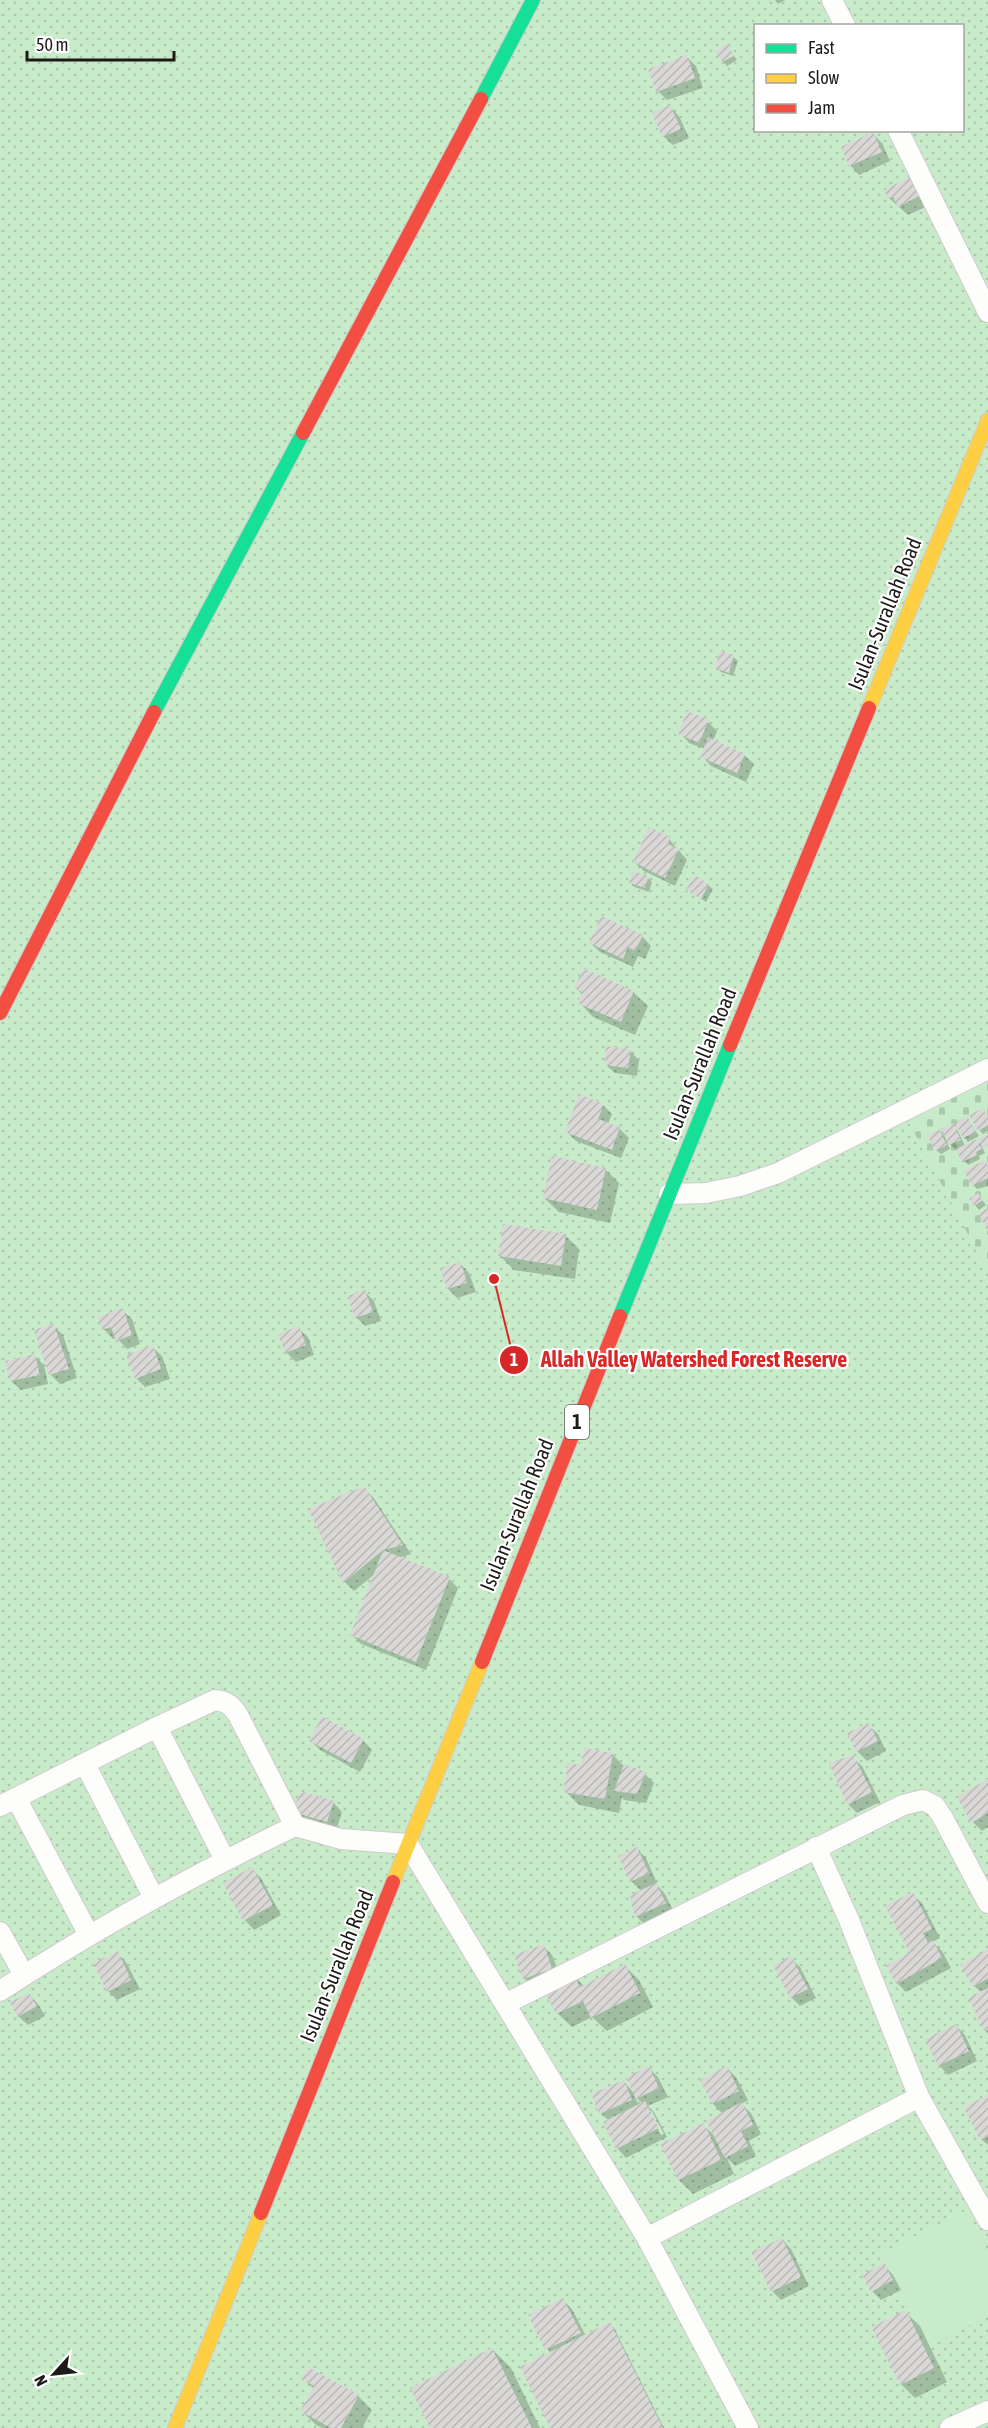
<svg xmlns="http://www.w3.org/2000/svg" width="988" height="2428" viewBox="0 0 988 2428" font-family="'Asap Condensed',sans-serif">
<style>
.green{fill:url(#green-dots);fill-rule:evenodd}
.cemetery{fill:url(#cemetery-stones)}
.pitch{fill:#c8ebca}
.shadow{fill:#0003;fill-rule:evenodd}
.building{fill:url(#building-hatch)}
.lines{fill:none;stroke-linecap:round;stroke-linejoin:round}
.street-casing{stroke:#ceccca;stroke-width:22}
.fast-casing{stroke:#ceccca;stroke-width:16}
.slow-casing{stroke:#ceccca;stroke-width:16}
.jam-casing{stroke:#ceccca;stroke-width:16}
.street{stroke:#fdfdfc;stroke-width:20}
.fast{stroke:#16e098;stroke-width:14}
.slow{stroke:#ffcf43;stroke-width:14}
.jam{stroke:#f24e42;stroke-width:14}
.labels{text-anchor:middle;stroke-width:4.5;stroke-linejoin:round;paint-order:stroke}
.shield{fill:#fff;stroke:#615f5e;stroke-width:1.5}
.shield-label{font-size:20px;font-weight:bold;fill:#1d1b19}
.street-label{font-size:21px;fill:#1d1b19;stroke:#fff}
.leader{fill:none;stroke:#d62828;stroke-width:2}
.callout-dot{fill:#d62828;stroke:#fff;stroke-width:2}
.mark-label{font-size:18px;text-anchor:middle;font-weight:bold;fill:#fff}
.callout-label{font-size:22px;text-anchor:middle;font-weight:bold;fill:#d62828;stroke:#fff;stroke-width:4.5;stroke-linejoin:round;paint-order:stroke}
</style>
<defs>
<pattern id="green-dots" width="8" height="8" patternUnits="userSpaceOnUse" patternTransform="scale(1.5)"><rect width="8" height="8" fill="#c8ebca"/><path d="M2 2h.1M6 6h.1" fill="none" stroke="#abc9ad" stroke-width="1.8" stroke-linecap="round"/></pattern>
<pattern id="cemetery-stones" width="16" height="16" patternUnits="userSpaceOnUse" patternTransform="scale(1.5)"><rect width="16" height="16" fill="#c8ebca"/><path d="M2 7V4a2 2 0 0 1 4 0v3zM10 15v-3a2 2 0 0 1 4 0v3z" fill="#abc9ad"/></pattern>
<pattern id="building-hatch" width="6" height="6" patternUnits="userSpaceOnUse" patternTransform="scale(1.5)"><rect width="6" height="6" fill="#d9d8d7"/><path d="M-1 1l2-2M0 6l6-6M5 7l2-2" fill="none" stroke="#bab9b8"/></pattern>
</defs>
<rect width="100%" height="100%" fill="#f1efec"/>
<path class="green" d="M0,0H988V2428H0ZM756,26H962V130H756Z"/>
<path class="cemetery" d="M988,1078V1272L907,1119Z"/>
<path class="pitch" d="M967,2210L988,2252V2316L927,2347L880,2254Z"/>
<path class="shadow" d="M775,0H785L778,4Z
M727,46L737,60L727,66L723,61Z
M687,57L696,66L703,88L667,100L658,91Z
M670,107L679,116L689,138L673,145L663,136Z
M873,134L882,143L890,161L859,175L850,165Z
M910,179L919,188L928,206L908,215L889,198Z
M733,657L738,661L733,676L721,672L717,668Z
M708,722L717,731L713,741L744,755L754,764L746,782L711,766L702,756L705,749L689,743L680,733Z
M669,839L687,860L675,886L644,871L634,862Z
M648,878L652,882L649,892L635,887L630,882Z
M708,885L713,889L706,902L688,890Z
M642,936L651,946L645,959L638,956L633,967L600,952L590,943Z
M576,988L633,992L648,1006L635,1035L593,1017L579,1002L582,994Z
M630,1051L639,1060L637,1076L615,1073L605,1064Z
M603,1105L612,1114L608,1124L619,1128L629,1138L621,1158L576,1141L567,1132Z
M982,1110L988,1117V1131L983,1134L979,1130Z
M967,1118L979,1136L968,1142L964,1137Z
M952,1125L958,1131L965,1146L977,1141L981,1145L985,1153L979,1156L980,1159L968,1165L957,1148L955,1149L946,1140L950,1149L941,1154L936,1150L938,1131L947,1140Z
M985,1162L988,1166V1186L977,1189L973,1185Z
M605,1169L619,1183L610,1223L559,1212L544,1198Z
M978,1195L986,1205L979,1210L975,1205Z
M565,1235L579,1249L575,1279L514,1270L500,1256Z
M460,1263L469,1273L476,1292L457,1298L448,1289Z
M365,1292L374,1301L381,1321L365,1326L356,1317Z
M122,1310L132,1319L140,1344L127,1349L117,1338L113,1339L104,1329L100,1318Z
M53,1326L63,1335L77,1378L60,1384L50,1374Z
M298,1328L308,1337L314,1355L296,1362L287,1353L280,1335Z
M152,1347L162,1356L170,1379L145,1387L136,1378Z
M34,1355L44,1365L48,1384L21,1390L11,1381Z
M363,1488L373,1497L411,1554L398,1558L449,1579L458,1588L426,1670L361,1644L352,1635L376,1573L354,1591L345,1582L310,1510Z
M868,1725L878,1734L886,1751L867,1761L857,1751Z
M363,1740L372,1750L360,1772L320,1750L311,1741Z
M612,1754L623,1765L645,1774L654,1783L646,1803L624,1800L622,1797L619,1813L579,1805L565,1791L582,1767Z
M852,1757L862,1766L880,1802L857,1813L848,1804Z
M988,1781V1827L982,1831L973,1822Z
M333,1802L342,1812L336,1831L304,1821L295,1812Z
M637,1849L646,1858L657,1883H655L665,1894L674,1912L646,1926L637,1917L632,1896L641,1891L631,1881Z
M251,1869L261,1878L281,1915L254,1930L245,1920L225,1884Z
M912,1894L922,1903L940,1938L932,1942L942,1951L951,1968L906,1992L897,1983L912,1954L887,1907Z
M543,1946L552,1955L561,1978L534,1988L524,1978Z
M988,1951V2034L986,2031L982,1993L974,1986Z
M117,1953L126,1962L140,1989L117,2000L108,1991Z
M790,1958L800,1967L816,1998L800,2006L791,1997Z
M625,1966L639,1980L653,2007L607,2031L592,2017L572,2027L557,2013L573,1975L585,1987Z
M29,1994L38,2004L45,2016L28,2025L18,2016Z
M956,2026L965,2035L977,2061L948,2075L939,2065Z
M649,2068L658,2077L668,2097L648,2106L654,2112L667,2137L626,2158L617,2148L609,2121L601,2113L624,2082L634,2093ZM634,2095L643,2104L639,2106ZM649,2111H652L664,2134L661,2135Z
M727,2068L736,2077L748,2100L741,2104L751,2113L761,2134L749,2141L756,2156L735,2166L727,2158L734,2174L693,2194L679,2180L662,2144L703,2125L715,2136L723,2114L713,2104L702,2081Z
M988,2098V2145L981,2139Z
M782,2239L791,2249L809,2286L781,2300L772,2291Z
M884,2265L893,2275L901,2290L881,2300L872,2291Z
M563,2300L572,2309L586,2336L610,2324L614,2328L664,2428H552L550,2353L530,2316Z
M905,2312L920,2326L947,2382L915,2398L901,2384Z
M492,2349L511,2368L540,2428H431Z
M303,2378L358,2396L372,2410L362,2428H322L316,2425L302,2411L314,2389Z"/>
<path class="building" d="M727,44L734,56L722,62L715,51Z
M687,55L695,78L656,92L648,69Z
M670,105L681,129L662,137L652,113Z
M873,132L882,152L849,166L841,147Z
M910,177L919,196L898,207L893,197L888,199L884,190Z
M720,651L734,655L729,673L715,668Z
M687,711L709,720L699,743L678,734Z
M708,737L745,754L737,773L700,757Z
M649,827L670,837L668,844L679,849L665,878L633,862Z
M633,871L649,876L645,888L629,883Z
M694,875L709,884L701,899L686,890Z
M601,916L643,935L635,951L628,947L623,959L589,943Z
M583,968L634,991L621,1022L577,1003L582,992L574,988Z
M606,1046L631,1049L628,1068L604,1065Z
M579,1094L604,1104L598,1119L620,1127L612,1150L565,1132Z
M983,1108L988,1118V1125L978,1131L969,1115Z
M967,1116L976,1132L963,1138L955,1123Z
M953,1123L961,1140L949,1145L941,1129Z
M939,1129L947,1145L935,1151L927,1135Z
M988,1134V1145L983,1148L978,1139Z
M977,1139L982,1149L976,1152L977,1155L962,1162L956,1149Z
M552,1156L606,1168L597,1210L543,1198Z
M985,1160L988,1167V1178L972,1186L964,1171Z
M978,1193L983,1200L974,1206L969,1199Z
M988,1208V1232L978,1213Z
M503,1224L566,1234L561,1266L498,1256Z
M461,1262L467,1283L447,1289L440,1268Z
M365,1290L373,1312L355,1318L347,1296Z
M123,1308L132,1335L116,1341L111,1327L102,1330L98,1317Z
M54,1324L69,1369L49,1375L34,1330Z
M299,1326L306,1345L285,1353L278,1334Z
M153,1345L161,1369L135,1379L126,1355Z
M35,1354L40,1375L10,1381L5,1361Z
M364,1486L403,1545L383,1550L450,1577L416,1662L350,1635L383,1550L343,1583L308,1509Z
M322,1716L364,1739L351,1763L309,1741Z
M869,1723L878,1741L856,1752L847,1733Z
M584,1748L613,1753L605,1799L563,1792L568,1763L581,1765Z
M853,1755L872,1792L847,1805L829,1763Z
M624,1764L646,1772L637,1794L614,1791Z
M988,1779V1813L971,1823L957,1797Z
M300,1791L334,1801L327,1822L293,1812Z
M637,1847L649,1873L630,1882L618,1856Z
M252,1867L273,1905L243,1921L223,1883Z
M656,1883L666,1903L635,1917L630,1895Z
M913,1892L932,1929L923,1933L928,1943L933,1940L942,1958L896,1984L886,1966L918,1948L909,1952L885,1906Z
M544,1944L552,1969L523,1979L514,1955Z
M988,1949V1978L973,1987L960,1965Z
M118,1951L131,1980L107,1992L93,1963Z
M791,1956L808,1989L790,1998L773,1965Z
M625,1964L640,1993L591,2018L583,2001L556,2014L543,1989L573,1973L580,1987Z
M988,1988V2030L985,2032L968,1998Z
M29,1993L37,2006L17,2017L10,2002Z
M956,2024L969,2051L938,2066L925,2039Z
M649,2066L659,2088L636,2099L626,2077Z
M727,2066L739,2091L712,2104L700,2080Z
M624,2080L632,2100L599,2114L591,2094Z
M988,2095V2136L980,2140L964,2107Z
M645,2101L659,2128L616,2149L603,2122Z
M742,2102L753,2125L741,2131L748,2146L725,2158L706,2121Z
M704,2123L721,2160L678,2180L660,2144Z
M782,2238L801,2277L771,2292L751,2252Z
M884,2263L893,2280L871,2292L862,2275Z
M563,2298L581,2333L545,2350L528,2315Z
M906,2310L934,2368L900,2385L871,2327Z
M610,2322L663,2428H550L520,2367Z
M492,2348L532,2428H430L410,2388Z
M308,2367L359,2395L341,2428H331L300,2411L314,2386L301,2379Z"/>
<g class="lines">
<g class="street-casing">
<path id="street" d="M832,0L845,26
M898,130L988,312
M669,1194L706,1193L740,1186L778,1173L988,1069
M157,1727L225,1860
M85,1764L154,1898
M16,1798L89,1935
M0,1806L157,1727L215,1700C227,1701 232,1706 238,1715L295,1826
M816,1847L849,1920L919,2097L988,2220
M0,1932L24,1975
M0,1991C95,1929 193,1875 295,1826L341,1839L408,1844L647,2238L748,2428
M505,2004L903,1805L923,1800L935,1806L943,1818L988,1903
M647,2238L919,2097
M950,2428L988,2411"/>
</g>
<g class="fast-casing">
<path id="fast" d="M481,99L533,0
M154,712L303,433
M620,1316L730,1045"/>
</g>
<g class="slow-casing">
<path id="slow" d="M869,708L988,420
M393,1882L482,1662
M175,2428L261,2213"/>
</g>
<g class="jam-casing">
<path id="jam" d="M303,433L481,99
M0,1013L154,712
M730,1045L869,708
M482,1662L620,1316
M261,2213L393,1882"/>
</g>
<use href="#street" class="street"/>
<use href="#fast" class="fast"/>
<use href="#slow" class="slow"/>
<use href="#jam" class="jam"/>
</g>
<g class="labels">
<rect class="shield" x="565" y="1405" width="24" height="34" rx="4.5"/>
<g class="shield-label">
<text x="577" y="1429">1</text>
</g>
<g class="street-label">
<text transform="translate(885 614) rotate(-68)" y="7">Isulan-Surallah Road</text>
<text transform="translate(700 1064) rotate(-68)" y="7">Isulan-Surallah Road</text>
<text transform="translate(517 1515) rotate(-68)" y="7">Isulan-Surallah Road</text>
<text transform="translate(337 1966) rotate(-68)" y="7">Isulan-Surallah Road</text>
</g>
</g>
<path class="leader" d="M494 1279L514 1360"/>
<g class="callout-dot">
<circle cx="494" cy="1279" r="6"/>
<circle cx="514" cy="1360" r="15"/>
</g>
<g class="mark-label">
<text x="514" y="1366">1</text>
</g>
<g class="callout-label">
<text x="694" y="1367">Allah Valley Watershed Forest Reserve</text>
</g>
<rect x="754" y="24" width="210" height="108" fill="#ffffff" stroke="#a5a4a3" stroke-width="1.5"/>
<rect x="766" y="44" width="30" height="9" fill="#16e098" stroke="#a5a4a3" stroke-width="1.5"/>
<text x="808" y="54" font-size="18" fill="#1d1b19">Fast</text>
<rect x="766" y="74" width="30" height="9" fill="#ffcf43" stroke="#a5a4a3" stroke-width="1.5"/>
<text x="808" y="84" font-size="18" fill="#1d1b19">Slow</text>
<rect x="766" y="104" width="30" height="9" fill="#f24e42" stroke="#a5a4a3" stroke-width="1.5"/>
<text x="808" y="114" font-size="18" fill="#1d1b19">Jam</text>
<g transform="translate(54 2374) rotate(243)" stroke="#ffffff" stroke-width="4.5" paint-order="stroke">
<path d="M0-4.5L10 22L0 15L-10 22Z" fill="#1d1b19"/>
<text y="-9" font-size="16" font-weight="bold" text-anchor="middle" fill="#1d1b19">N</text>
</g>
<path d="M27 51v9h147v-9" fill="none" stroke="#1d1b19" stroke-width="3"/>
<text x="36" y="51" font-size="18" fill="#1d1b19" stroke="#ffffff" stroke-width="4.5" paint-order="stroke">50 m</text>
</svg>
